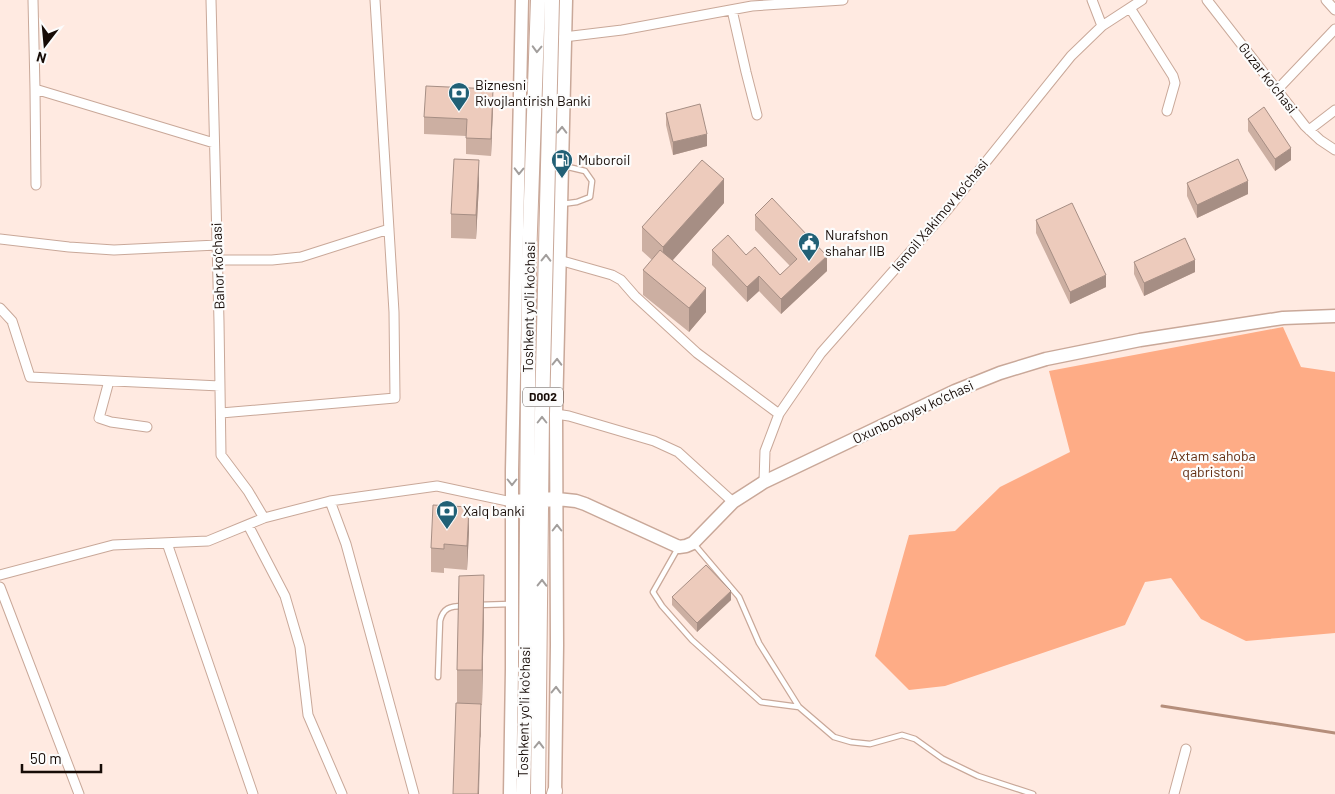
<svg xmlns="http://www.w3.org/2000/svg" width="1335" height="794" viewBox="0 0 1335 794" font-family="Barlow,sans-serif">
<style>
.green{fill:#feac86}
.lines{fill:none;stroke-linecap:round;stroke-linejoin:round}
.stream{stroke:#b58e7b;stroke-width:3}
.lane-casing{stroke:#c9a899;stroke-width:7}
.street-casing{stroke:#c9a899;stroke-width:11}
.secondary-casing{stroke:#c9a899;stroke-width:15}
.primary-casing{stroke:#c9a899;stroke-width:16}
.lane{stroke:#fff;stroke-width:4.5}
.street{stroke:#fff;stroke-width:9}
.secondary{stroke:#fff;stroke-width:12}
.primary{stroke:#fff;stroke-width:14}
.wall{fill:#ccafa2}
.shaded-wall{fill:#a68e84}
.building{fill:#edcbbc;stroke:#a68e84}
.oneway{stroke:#a29e9c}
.labels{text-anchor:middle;stroke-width:4.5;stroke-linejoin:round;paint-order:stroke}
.shield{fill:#fcfcfc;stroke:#5c5450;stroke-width:1}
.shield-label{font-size:12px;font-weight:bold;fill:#170c07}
.street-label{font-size:14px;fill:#170c07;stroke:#fcfcfc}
.poi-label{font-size:14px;fill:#170c07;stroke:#fcfcfc;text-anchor:start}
.park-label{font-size:14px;fill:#622d11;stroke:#fcfcfc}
</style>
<rect width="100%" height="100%" fill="#ffeae1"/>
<path class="green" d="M1283,327L1301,367L1335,372V633L1246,641L1201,619L1171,578L1145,582L1125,625L945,686L909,690L875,656L909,535L955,531L1000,487L1070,452L1049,371Z"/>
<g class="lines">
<path class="stream" d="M1162,706L1335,733"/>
<g class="lane-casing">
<path id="lane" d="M562,204L577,202L590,197L592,181L585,171L564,166
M694,544L739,597L759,643L799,707L834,737L851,742L870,744L902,735L915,739L943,759L978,776L1033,794
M678,548L653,592L662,606L692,640L761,702L799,707
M478,605L511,604
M438,677L440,621C443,608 450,606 463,606"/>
</g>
<g class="street-casing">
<path id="street" d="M33,0L35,89L214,143
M211,0L219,322L221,455L248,491L264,518
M1092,0L1102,26
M1207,0L1305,126L1320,140L1335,150
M1326,0L1335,10
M1130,8L1173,76L1175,83L1167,111
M732,10L746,72L757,115
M564,37L622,30L752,6L843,0
M35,89L36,185
M1277,90L1335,29
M1309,130L1335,110
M0,239L69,247L114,250L217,245
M218,260H272L301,257L389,229
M559,260L612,275L621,280L635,296L697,353L779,414
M0,308L12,321L30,377L220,386
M109,381L99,418L111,422L147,427
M221,413L395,398L394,312L375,0
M556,414L569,416L654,441L678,452L733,502
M764,482L765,451L779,414L821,353L948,209L1071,56L1102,26L1142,0
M330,501L346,544L414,794
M248,525L285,596L300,647L308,715L342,794
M167,543L253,794
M0,575L113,545L208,541L264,518L330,501L437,486L512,502
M0,587L79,794
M1174,794L1186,749"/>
</g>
<g class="secondary-casing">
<path id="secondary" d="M557,499L576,501L585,504L679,547L686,546L693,543L733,502L764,482L955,391L1000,373L1046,359L1140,340L1283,318L1335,316
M510,794L512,669V470L522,0
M555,794L557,645L556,414L566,0"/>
</g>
<g class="primary-casing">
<path id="primary" d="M512,502L557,499
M523,794L526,662L529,259L538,0
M538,794L542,413L552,0
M554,794L555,791"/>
</g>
<use href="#lane" class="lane"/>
<use href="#street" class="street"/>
<use href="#secondary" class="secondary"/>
<use href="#primary" class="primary"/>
</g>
<path class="wall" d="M493,106L491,156L466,154V136L424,134V117Z
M666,113L707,146L673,155L666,125Z
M1248,119L1291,160L1275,171L1248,131Z
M1187,183L1248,194L1197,218L1187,196Z
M479,184L476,239L451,238V214Z
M724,203L672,261L706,312L689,332L643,295V270L652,260L642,251V227Z
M755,215L827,271L781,314L759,291L747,302L712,265V250L746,255L780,275L790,266L755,230Z
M1036,220L1106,287L1070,304L1036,233Z
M1134,262L1195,272L1144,296L1134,274Z
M469,531L467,570L444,568V573L431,572V548Z
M672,597L731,600L697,632L672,605Z
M484,609L482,705H481V738L457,703V670Z"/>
<path class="shaded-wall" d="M493,89V106L491,156V139Z
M707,134V146L673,155V142Z
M1291,148V160L1275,171V159Z
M479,160V184L476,239V215Z
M724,179V203L663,271V247Z
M1248,181V194L1197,218V205Z
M827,256V271L781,314V299Z
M1195,260V272L1144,296V283Z
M1106,275V287L1070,304V292Z
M759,276V291L747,302V287Z
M706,288V312L689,332V308Z
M469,507V531L467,570V546Z
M484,575V609L482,705V670Z
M731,591V600L697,632V623Z
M481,704L479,794H478Z"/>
<path class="building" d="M426,86L493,89L491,139L466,138L467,119L424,117Z
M700,104L707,134L673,142L666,113Z
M1264,107L1291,148L1275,159L1248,119Z
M454,159L479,160L476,215L451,214Z
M1238,159L1248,181L1197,205L1187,183Z
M702,160L724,179L663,247L642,227Z
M772,198L827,256L781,299L759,276L747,287L712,250L728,235L746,255L755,247L780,275L797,259L755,215Z
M1072,203L1106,275L1070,292L1036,220Z
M1185,238L1195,260L1144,283L1134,262Z
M660,250L706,288L689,308L643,270Z
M433,505L469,507L467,546L444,544V549L431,548Z
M706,565L731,591L697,623L672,597Z
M484,575L482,670H457L459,576Z
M456,703L481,704L478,794H453Z"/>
<defs><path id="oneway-chevron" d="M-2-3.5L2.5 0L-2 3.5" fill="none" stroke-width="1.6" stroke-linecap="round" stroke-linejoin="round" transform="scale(1.25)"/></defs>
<g class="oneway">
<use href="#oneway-chevron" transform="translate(537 49) rotate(92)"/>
<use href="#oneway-chevron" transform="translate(562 130) rotate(-89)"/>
<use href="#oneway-chevron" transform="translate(519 171) rotate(91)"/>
<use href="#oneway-chevron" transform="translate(546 258) rotate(-89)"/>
<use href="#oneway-chevron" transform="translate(557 362) rotate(-89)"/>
<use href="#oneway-chevron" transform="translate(542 420) rotate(-90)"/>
<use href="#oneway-chevron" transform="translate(512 482) rotate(90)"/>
<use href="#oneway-chevron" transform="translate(557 528) rotate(-90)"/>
<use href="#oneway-chevron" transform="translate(542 583) rotate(-89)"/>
<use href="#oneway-chevron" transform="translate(556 690) rotate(-89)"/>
<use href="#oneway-chevron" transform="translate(539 745) rotate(-89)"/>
</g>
<defs>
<g id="bank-pin" transform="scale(1.125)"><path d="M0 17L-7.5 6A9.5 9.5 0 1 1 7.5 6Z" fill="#216076" stroke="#fcfcfc"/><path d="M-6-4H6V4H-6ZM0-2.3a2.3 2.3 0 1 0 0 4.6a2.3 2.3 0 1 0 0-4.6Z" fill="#fff"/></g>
<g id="fuel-pin" transform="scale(1.125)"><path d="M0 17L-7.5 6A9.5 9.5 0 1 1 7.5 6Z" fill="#216076" stroke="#fcfcfc"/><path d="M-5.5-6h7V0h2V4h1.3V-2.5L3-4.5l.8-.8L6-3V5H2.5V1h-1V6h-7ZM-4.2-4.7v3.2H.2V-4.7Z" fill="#fff"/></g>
<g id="civic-pin" transform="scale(1.125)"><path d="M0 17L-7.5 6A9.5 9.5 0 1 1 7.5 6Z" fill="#216076" stroke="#fcfcfc"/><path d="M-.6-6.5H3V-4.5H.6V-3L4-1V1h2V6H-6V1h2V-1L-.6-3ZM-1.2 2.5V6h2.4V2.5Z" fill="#fff"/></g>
</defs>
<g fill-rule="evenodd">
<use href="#bank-pin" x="459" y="93"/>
<use href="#fuel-pin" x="562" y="160"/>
<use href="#civic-pin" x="809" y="243"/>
<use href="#bank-pin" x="447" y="511"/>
</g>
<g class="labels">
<rect class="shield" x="523" y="387.5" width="40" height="19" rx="4"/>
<g class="shield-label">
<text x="543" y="401">D002</text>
</g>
<g class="street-label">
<text transform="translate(1268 78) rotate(52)" y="5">Guzar ko‘chasi</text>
<text transform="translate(940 215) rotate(-50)" y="5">Ismoil Xakimov ko‘chasi</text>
<text transform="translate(218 266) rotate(-92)" y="5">Bahor ko‘chasi</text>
<text transform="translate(529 307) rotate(-89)" y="5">Toshkent yo'li ko'chasi</text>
<text transform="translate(913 412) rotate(-25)" y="5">Oxunboboyev ko‘chasi</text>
<text transform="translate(524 712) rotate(-89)" y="5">Toshkent yo'li ko'chasi</text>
</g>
<g class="poi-label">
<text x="475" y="90">Biznesni<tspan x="475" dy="16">Rivojlantirish Banki</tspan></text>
<text x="578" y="165">Muboroil</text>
<text x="825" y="240">Nurafshon<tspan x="825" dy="16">shahar IIB</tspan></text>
<text x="463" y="516">Xalq banki</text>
</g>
<g class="park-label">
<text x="1213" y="461">Axtam sahoba<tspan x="1213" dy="16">qabristoni</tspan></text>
</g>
</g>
<g transform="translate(45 45) rotate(196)" stroke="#fcfcfc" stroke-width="4" paint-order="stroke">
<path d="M0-4L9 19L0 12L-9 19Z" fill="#170c07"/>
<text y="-8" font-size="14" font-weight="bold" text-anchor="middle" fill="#170c07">N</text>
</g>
<path d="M22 764v8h79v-8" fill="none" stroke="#170c07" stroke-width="2.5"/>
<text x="30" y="764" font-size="15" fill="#170c07" stroke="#fcfcfc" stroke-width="4" paint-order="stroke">50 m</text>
</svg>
